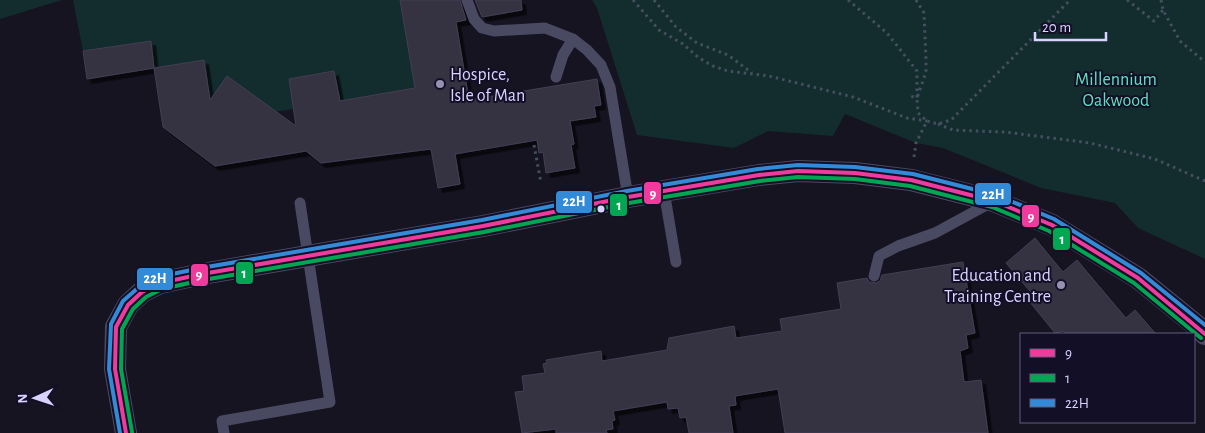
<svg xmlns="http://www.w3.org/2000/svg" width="1205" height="433" viewBox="0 0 1205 433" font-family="'Alegreya Sans',sans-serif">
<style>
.green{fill:#132c2d}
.building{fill:#343243;stroke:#433f54;filter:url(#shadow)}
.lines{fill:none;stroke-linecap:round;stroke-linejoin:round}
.path{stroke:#44505f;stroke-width:3;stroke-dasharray:2.5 4;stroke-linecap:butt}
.service{stroke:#4a4962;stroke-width:11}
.minor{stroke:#4a4962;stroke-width:22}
.bus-1-casing{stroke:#130f26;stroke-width:8}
.bus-2-casing{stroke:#130f26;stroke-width:8}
.bus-3-casing{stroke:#130f26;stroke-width:8}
.bus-1{stroke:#f13a9d;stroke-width:4}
.bus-2{stroke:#00a651;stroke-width:4}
.bus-3{stroke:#338bd7;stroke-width:4}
.poi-dot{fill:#9591b1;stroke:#130f26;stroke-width:2}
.bus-dot{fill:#d9d4ff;stroke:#130f26;stroke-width:2}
.labels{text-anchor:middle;stroke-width:4;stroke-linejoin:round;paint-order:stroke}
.poi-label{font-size:18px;fill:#d9d4ff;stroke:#130f26;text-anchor:start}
.park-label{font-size:18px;fill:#5fe0c0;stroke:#130f26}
.line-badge{stroke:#130f26;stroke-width:2}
.badge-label{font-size:14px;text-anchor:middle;font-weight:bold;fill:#fff}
</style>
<defs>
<filter id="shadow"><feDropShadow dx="4.5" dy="4.5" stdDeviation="0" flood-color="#0009"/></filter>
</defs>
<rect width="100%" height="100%" fill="#161421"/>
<path class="green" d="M0,0H62L0,19Z
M73,0H400L415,88L340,101L334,71L289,79L293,109L237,118L227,77L210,100L154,68L151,42L83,51Z
M592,0H1205V259L1138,228L1115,203L1041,188L943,148L916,143L845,114L833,136L768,131L734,148L637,135L597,8Z"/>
<path class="building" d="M400,0H460L466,20L456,22L469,100L597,79L601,105L594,106L596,117L570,121L574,144L571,145L575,168L546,173L543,152L539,153L537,140L455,154L460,184L438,188L431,149L321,163L306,151L215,166L163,127L154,68L204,60L210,100L227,76L296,126L289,79L334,71L340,101L415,88Z
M475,0H521L522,10L482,17Z
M151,41L154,68L87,79L83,51Z
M1035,238L1063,272L1077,260L1126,318L1135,310L1156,334H1066L1063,331L1055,333L1029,301L1035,297L1006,263Z
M963,262L975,333L966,335L968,348L960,351L964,382L981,380L988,433H785L778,389L735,396L736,405L729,406L733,433H689L686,417L680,418L678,408L668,409L667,402L613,411L615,420L612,421L613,429L606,430L607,433H556V429L522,433L515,392L524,391L522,376L545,373L543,364L547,363L546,360L601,351L602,361L667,350L669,338L734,326L736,338L782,331L780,319L841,309L837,283L867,278L869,282L876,283L880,281L882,275Z"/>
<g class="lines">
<path class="path" d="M633,0L659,30L683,44L699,58L713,66L728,71L769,76L853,97L907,118L927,121
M654,0L676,27L697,43L728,55L752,73
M848,0L887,33L917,71V98L910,96
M916,0L924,13L926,59V72L917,98L918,113L926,120
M1127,0L1154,21L1163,10
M1161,0L1163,10L1180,41L1205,62
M938,124L953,130L1005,132L1090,143L1155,159L1205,181
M534,145L541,183
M914,157L916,143L927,121L938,124L951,120L1070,0"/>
<path class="service" d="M467,0L474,19L482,28L494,31L545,28L573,39L587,50L601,65L610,87L628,197
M556,77L563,55L573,39
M664,191L676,262
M874,276L879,256L898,246L935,233L992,202
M224,433L222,421L330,402L300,203"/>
<path class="minor" d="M126,433L115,369L116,327L128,305L142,292L160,283L202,274L483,226L628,197L759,175L798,171L855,173L911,180L994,201L1052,225L1138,278L1197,326L1205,334"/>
<g class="bus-1-casing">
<path id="bus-1" d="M126,433L115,369L116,327L128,305L142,292L160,283L202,274L483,226L628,197L759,175L798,171L855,173L911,180L994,201L1052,225L1138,278L1205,334"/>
</g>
<g class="bus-2-casing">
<path id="bus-2" d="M132,432L121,369L122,329L133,309L146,297L162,289L203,280L484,232L629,203L760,181L798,177L855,179L910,186L992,207L1049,231L1134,283L1201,338"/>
</g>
<g class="bus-3-casing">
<path id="bus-3" d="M120,433L109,369L111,324L123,301L139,287L158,277L201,268L482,220L627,191L758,169L798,165L855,167L913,174L996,195L1054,219L1141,273L1205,325"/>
</g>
<use href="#bus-1" class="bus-1"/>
<use href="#bus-2" class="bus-2"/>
<use href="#bus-3" class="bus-3"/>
</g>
<g class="poi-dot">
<circle cx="440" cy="84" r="5"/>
<circle cx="1061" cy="285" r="5"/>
</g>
<circle class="bus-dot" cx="601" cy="209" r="4.5"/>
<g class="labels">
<g class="poi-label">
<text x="450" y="80">Hospice,<tspan x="450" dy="21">Isle of Man</tspan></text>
<text x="1051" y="281" text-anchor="end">Education and<tspan x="1051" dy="21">Training Centre</tspan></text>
</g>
<g class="park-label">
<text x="1116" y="85">Millennium<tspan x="1116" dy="21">Oakwood</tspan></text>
</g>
</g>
<g class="line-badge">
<rect x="643" y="181" width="19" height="24" rx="5" fill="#f13a9d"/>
<rect x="974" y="182" width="38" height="24" rx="5" fill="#338bd7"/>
<rect x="555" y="190" width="38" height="24" rx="5" fill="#338bd7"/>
<rect x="609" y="193" width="19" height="24" rx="5" fill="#00a651"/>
<rect x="1021" y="204" width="19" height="24" rx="5" fill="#f13a9d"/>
<rect x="1052" y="227" width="19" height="24" rx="5" fill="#00a651"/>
<rect x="235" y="261" width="19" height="24" rx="5" fill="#00a651"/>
<rect x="190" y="263" width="19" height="24" rx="5" fill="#f13a9d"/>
<rect x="136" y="267" width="38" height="24" rx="5" fill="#338bd7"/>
</g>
<g class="badge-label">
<text x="653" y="198">9</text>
<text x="993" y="199">22H</text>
<text x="574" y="206">22H</text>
<text x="619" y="210">1</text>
<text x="1031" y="221">9</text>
<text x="1062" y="244">1</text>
<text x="244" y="278">1</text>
<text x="199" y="279">9</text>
<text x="155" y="283">22H</text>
</g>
<rect x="1020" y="333" width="175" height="90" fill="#130f26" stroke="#625e7d"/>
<rect x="1030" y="349" width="25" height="8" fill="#f13a9d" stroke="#625e7d"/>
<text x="1065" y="358" font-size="15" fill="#d9d4ff">9</text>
<rect x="1030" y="374" width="25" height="8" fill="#00a651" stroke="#625e7d"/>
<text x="1065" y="383" font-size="15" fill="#d9d4ff">1</text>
<rect x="1030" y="399" width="25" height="8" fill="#338bd7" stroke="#625e7d"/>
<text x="1065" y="408" font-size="15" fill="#d9d4ff">22H</text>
<g transform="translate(35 398) rotate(267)" stroke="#130f26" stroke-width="4" paint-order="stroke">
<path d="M0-4L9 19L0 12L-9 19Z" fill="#d9d4ff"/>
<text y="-8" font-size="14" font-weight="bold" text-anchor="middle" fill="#d9d4ff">N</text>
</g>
<path d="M1035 32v8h71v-8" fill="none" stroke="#d9d4ff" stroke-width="2.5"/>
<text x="1042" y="32" font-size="15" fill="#d9d4ff" stroke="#130f26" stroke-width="4" paint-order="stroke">20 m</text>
</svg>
